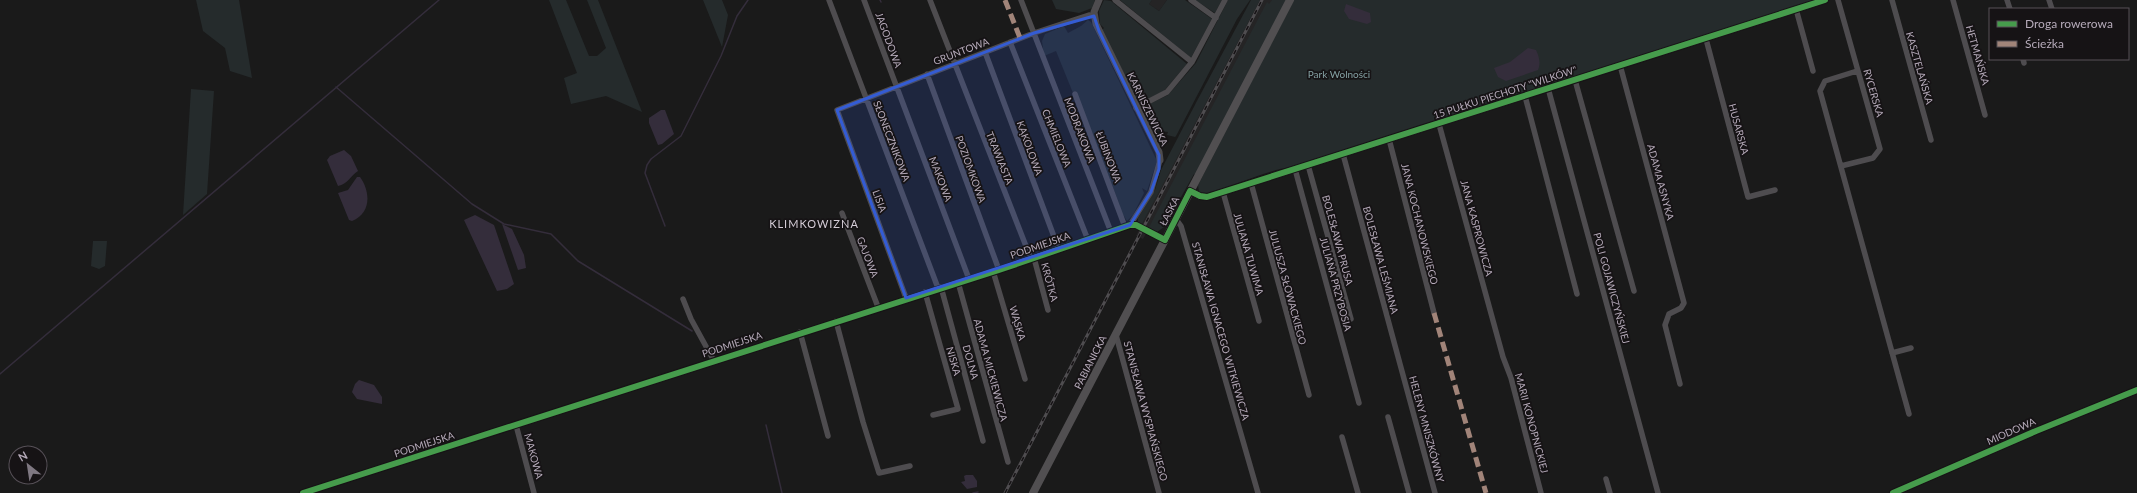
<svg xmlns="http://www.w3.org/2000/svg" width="2137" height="493" viewBox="0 0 2137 493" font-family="Lato,sans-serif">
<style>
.built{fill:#252425}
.green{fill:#252b2c}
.water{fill:#342d3b}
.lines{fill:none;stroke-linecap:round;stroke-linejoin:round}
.stream{stroke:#342d3b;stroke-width:1.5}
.minor{stroke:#4e4c4f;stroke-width:5.5}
.tertiary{stroke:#4e4c4f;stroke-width:7}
.secondary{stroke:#514f51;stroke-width:8}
.rail-casing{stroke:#4f4d50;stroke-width:3}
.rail{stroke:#161315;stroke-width:1.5;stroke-dasharray:4.5;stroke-linecap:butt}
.quiet{stroke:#a18479;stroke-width:5;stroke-dasharray:10 5;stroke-linecap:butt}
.cycleway-casing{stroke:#161315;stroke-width:8}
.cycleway{stroke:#469c4c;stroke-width:6}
.marked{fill:#345cd4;fill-opacity:0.2;stroke:#345cd4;stroke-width:3;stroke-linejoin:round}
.labels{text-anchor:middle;stroke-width:3.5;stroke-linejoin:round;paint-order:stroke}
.street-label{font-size:10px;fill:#b6abba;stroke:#161315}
.park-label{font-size:10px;fill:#84a0a3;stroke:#161315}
.neighbourhood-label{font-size:11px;letter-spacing:1px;fill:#d4ccd6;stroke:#161315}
</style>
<rect width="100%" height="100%" fill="#1a1a1a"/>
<path class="built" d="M1152,0H1167L1159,11L1149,4Z
M1255,0H1275L1143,239L1136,236Z"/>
<path class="green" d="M196,0H239L252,78L230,71L225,48L203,31Z
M549,0H566L589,56H597L606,48L587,0H598L642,112L606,96L571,104L564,78L577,73Z
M703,0H722L728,15L722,47Z
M1052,0H1095L1092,8L1079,13L1056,9Z
M1104,0L1111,1L1187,64L1164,91L1139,104L1102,30L1104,28L1100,24L1099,11Z
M1120,0H1152L1149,4L1159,11L1167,0H1185L1212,19L1191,58Z
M1195,0H1222L1215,13Z
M1228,0H1250L1237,19L1176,136L1175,137L1167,135L1168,132L1151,130L1141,108L1168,95L1196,63Z
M1251,0H1260L1141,226L1138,222V218L1155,190L1161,170L1198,99Z
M1272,0H1287L1196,175L1194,174L1164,227L1157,232L1148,229L1267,2L1269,4Z
M1294,0H1817L1291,168C1280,165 1221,190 1206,195L1199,192L1198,185Z
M1088,20L1091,22L1157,161L1147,191L1142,188L1144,193L1133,215L1127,221L1119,208L1120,206L1076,91L1073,93L1056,51L1044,56L1042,41L1045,34L1064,26L1068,33L1081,26Z
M191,89L214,91L207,194L183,215Z
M93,241H107L105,266L99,269L91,266Z"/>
<path class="water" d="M1346,4L1370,13L1371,22L1367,24L1349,19L1344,11Z
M1528,48L1536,50C1539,56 1541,63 1538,70L1506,81L1498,77L1494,68L1510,62Z
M661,110H665L674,134L662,144L658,145L649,123V118Z
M344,150L351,156L358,171C350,176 348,184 338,186L327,160L330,156Z
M357,177H360C371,192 371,214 352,221L349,220L338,193L348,190Z
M475,215L494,225L514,284L507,289L497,291L464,220Z
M502,224L512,229L524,255L526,268L518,270Z
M359,380L374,385L382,397V404L357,399L352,392L355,384Z
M966,475H973L977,481V487L967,489L961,482L965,481L964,476Z"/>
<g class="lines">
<path class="stream" d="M880,0L881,2
M336,87L472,204L504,224L551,234L578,261L692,331
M665,226L645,173L647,165L651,159L681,136L721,56L737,16L748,0
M0,374L439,0
M766,425L782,493
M973,493L978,492"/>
<path class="minor" d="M829,0L938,288
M864,0L969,279
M930,0L1031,259
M1021,0L1111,232
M1115,0L1192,62
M1191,0L1216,18
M1838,0L1880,149L1873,158L1841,166
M1892,0L1931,140
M1953,0L1985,115
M2007,0L2010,9
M2049,0L2052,9
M1796,9L1813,71
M1706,39L1748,197L1775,190
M1010,42L1088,240
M985,52L1059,250
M2023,59L2024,63
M1620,65L1684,303L1681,308L1669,314L1665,325L1680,384
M1857,71L1825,81L1820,91L1909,414
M927,74L999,270
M1575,80L1634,291
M1548,88L1658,493
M1075,94L1125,227
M1525,96L1577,294
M1136,108L1167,92L1192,62L1225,0
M1439,124L1503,357L1511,378L1541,493
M1389,139L1434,313
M1343,154L1435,493
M1308,165L1351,319
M1295,169L1359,403
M1251,183L1309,395
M1223,192L1259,321
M842,213L878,307
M1176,219L1181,226L1258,493
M1130,225L1151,192L1160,160
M1034,258L1048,310
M993,271L1025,379
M958,282L1008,462
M941,287L983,441
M925,292L958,409L933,415
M906,298L837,110L1034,33L1089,15L1094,16
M683,299L691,319L714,361
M836,321L863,422L879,473L910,466
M800,332L828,436
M1116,335L1159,493
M1892,353L1911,348
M1388,417L1409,493
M516,425L534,493
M1342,437L1358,493
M1606,479L1610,493
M303,493L999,270L1130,225H1136L1165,240
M1893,493L2036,431L2137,390"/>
<path class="tertiary" d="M1099,0L1094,12L1096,24L1159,152L1160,160
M1190,191L1200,196L1207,197L1825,0"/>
<path class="secondary" d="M1033,493L1290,0"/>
<g class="rail-casing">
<path id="rail" d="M1005,493L1262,0"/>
</g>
<use href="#rail" class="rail"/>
<path class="quiet" d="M1005,0L1020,38
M1434,313L1486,493"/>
<g class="cycleway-casing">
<path id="cycleway" d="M303,493L999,270L1130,225H1136L1165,240L1190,191L1200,196L1207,197L1825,0
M1893,493L2036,431L2137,390"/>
</g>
<use href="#cycleway" class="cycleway"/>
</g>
<path class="marked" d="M1094,16L1099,31L1159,155V169L1151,192L1130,225L906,298L837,110L1034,33Z"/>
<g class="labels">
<g class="street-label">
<text transform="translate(889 40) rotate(70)" y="4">JAGODOWA</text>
<text transform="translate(961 51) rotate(-21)" y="4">GRUNTOWA</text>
<text transform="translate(1978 55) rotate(74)" y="4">HETMAŃSKA</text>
<text transform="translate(1920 68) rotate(74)" y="4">KASZTELAŃSKA</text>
<text transform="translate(1505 92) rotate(-18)" y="4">15 PUŁKU PIECHOTY "WILKÓW"</text>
<text transform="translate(1874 93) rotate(74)" y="4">RYCERSKA</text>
<text transform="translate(1148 109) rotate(64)" y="4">KARNISZEWICKA</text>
<text transform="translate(1739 129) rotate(75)" y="4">HUSARSKA</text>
<text transform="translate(1080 130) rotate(69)" y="4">MODRAKOWA</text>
<text transform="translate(1057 138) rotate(68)" y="4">CHMIELOWA</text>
<text transform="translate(892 141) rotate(69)" y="4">SŁONECZNIKOWA</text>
<text transform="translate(1030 148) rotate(70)" y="4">KĄKOLOWA</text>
<text transform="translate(1109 157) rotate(69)" y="4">ŁUBINOWA</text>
<text transform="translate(1000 158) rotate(68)" y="4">TRAWIASTA</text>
<text transform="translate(971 169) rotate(70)" y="4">POZIOMKOWA</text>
<text transform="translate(941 179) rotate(69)" y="4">MAKOWA</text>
<text transform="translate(1661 182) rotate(75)" y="4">ADAMA ASNYKA</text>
<text transform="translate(880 201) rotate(70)" y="4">LISIA</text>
<text transform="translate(1169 211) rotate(-63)" y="4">ŁASKA</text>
<text transform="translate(1420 224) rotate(76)" y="4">JANA KOCHANOWSKIEGO</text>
<text transform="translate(1477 228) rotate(75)" y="4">JANA KASPROWICZA</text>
<text transform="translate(1338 240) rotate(75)" y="4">BOLESŁAWA PRUSA</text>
<text transform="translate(1040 245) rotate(-19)" y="4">PODMIEJSKA</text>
<text transform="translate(1249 254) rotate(74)" y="4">JULIANA TUWIMA</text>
<text transform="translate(868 257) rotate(69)" y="4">GAJOWA</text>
<text transform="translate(1381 260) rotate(75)" y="4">BOLESŁAWA LEŚMIANA</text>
<text transform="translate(1050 282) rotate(75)" y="4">KRÓTKA</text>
<text transform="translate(1336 284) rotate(75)" y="4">JULIANA PRZYBOSIA</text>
<text transform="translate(1288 287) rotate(75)" y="4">JULIUSZA SŁOWACKIEGO</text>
<text transform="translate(1612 288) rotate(75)" y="4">POLI GOJAWICZYŃSKIEJ</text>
<text transform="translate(1018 323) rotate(74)" y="4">WĄSKA</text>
<text transform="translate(1221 331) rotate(74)" y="4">STANISŁAWA IGNACEGO WITKIEWICZA</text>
<text transform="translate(732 344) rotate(-18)" y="4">PODMIEJSKA</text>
<text transform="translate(954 361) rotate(74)" y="4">NISKA</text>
<text transform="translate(971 362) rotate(75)" y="4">DOLNA</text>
<text transform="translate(1090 362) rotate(-63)" y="4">PABIANICKA</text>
<text transform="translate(991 370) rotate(75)" y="4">ADAMA MICKIEWICZA</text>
<text transform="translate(1146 411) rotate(75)" y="4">STANISŁAWA WYSPIAŃSKIEGO</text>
<text transform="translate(1532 423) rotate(75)" y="4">MARII KONOPNICKIEJ</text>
<text transform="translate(1427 429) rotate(75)" y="4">HELENY MNISZKÓWNY</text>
<text transform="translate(2011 431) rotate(-24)" y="4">MIODOWA</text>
<text transform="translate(424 444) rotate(-18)" y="4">PODMIEJSKA</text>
<text transform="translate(534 456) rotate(75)" y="4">MAKOWA</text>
</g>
<g class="park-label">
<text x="1339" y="78">Park Wolności</text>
</g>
<g class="neighbourhood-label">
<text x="814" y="228">KLIMKOWIZNA</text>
</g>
</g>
<rect x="1989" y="8" width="140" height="52" fill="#161315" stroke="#565057"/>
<rect x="1997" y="21" width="20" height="6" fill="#469c4c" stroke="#565057"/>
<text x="2025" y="28" font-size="12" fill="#b6abba">Droga rowerowa</text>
<rect x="1997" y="41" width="20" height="6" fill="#a18479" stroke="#565057"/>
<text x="2025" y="48" font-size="12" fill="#b6abba">Ścieżka</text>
<g transform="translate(28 465) rotate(330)"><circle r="19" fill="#161315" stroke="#565057"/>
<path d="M0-3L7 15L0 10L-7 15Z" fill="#7f7882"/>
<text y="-6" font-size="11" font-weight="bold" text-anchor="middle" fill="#b6abba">N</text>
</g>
</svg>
